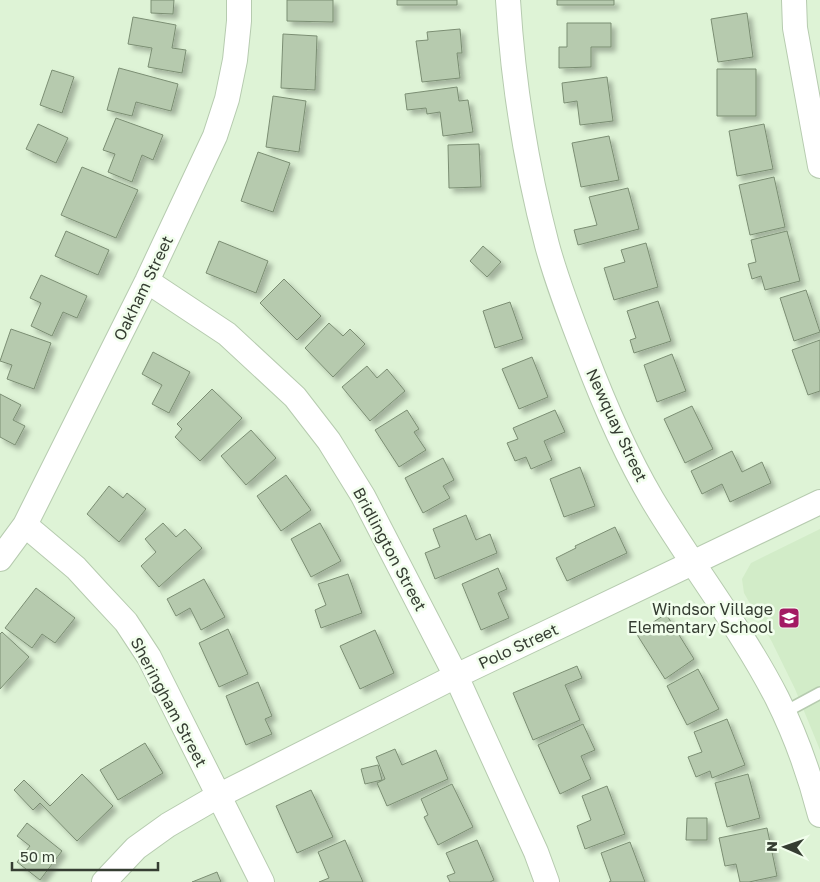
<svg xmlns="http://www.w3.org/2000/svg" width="820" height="882" viewBox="0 0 820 882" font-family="'Golos Text',sans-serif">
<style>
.built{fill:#d2ecc8}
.building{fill:#b6caae;stroke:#7b8e73;filter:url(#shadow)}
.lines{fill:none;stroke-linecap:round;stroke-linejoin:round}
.lane-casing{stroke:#b6cbaf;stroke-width:14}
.street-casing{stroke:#b6cbaf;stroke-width:26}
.lane{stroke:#fff;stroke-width:11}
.street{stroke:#fff;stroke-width:24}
.labels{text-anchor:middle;stroke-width:5;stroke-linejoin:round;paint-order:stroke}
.street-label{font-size:16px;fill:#353d32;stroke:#f1feec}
.poi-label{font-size:16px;fill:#353d32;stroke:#f1feec;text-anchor:end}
</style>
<defs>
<filter id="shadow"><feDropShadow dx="4.5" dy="4.5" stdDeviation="2.5" flood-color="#0004"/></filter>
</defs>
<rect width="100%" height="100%" fill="#def3d6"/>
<path class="built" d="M820,529V750L795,689L772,642L744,593L742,579L751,563Z"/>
<path class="building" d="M151,0H174L173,14L151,13Z
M287,0H333V22L287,21Z
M397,0H457V5H397Z
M557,0H614V5H557Z
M747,13L753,57L718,62L711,19Z
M133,17L176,25L172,48L186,50L182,73L148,67L152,48L128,44Z
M567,23H611V47H591V67L559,68V47H567Z
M460,29L462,53H457L460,78L422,82L416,41L428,40L427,32Z
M283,34L317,36L315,90L281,88Z
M119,68L178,84L171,111L136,102L132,116L107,110Z
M717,69H756V116H717Z
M52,70L74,77L62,113L40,105Z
M607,77L613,121L580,125L577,101L564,103L562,83Z
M457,87L459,101L468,100L473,132L443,136L440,112L427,114L426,108L407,110L405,94Z
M273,96L306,101L299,152L266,147Z
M116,118L163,135L153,160L142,155L132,182L108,172L115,154L103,150Z
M38,124L68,138L56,163L26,149Z
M764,124L773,169L737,176L729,131Z
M609,136L619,180L581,187L572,143Z
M479,144L481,187L449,188L448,145Z
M258,152L290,163L273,212L241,201Z
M82,167L138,190L116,238L61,215Z
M774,177L785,227L750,235L739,185Z
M628,188L639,229L578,245L574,230L597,225L589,197Z
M66,231L109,250L98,275L55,256Z
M787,231L800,281L765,290L761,276L752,279L748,264L756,262L751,240Z
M219,241L268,261L256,293L206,273Z
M646,243L658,287L614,300L604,268L625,262L621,250Z
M483,246L501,262L487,277L470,261Z
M41,275L87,296L77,318L63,312L52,336L31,326L41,303L30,298Z
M284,279L321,316L297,340L260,303Z
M806,290L820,332L794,341L780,298Z
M658,301L671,341L634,353L630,340L636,338L627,311Z
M510,302L523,339L495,348L483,311Z
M329,323L343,336L350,329L365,344L333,377L305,348Z
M11,329L51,343L34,389L7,379L12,365L0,361Z
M820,340V391L808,395L792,350Z
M153,352L190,372L169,413L152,404L162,385L142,374Z
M672,354L686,391L657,402L644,365Z
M532,357L548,397L519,409L502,369Z
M367,366L377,378L387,369L405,391L370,421L342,387Z
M212,389L242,418L200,461L175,437L182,429L177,424Z
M0,394L21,405L13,420L25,426L15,445L0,437Z
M692,406L713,449L685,463L664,419Z
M407,410L419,429L414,432L426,450L399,467L375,430Z
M555,410L565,432L544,441L552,460L531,469L526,457L515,461L507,443L518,439L513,428Z
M251,430L276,458L246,485L221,456Z
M732,451L742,472L762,462L771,483L730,502L722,484L702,494L691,471Z
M443,458L454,480L443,486L450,498L423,513L405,478Z
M580,467L595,506L564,517L550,479Z
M286,475L311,510L281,531L257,496Z
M109,486L123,498L127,493L146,509L119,542L87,514Z
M466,515L476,540L490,534L497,553L435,579L425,553L440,547L433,529Z
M163,523L176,537L185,529L202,548L159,587L141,566L156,552L145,539Z
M320,523L341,561L311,577L291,539Z
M615,527L627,553L567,581L556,558L576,548L575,546Z
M498,568L507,589L498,593L509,618L481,630L462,584Z
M348,574L362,613L321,628L315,610L326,605L318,584Z
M204,579L225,617L201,630L190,608L176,616L167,599Z
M36,588L75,618L55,643L42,634L32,648L5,628Z
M666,614L694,659L665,679L636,633Z
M228,629L248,674L219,687L199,643Z
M375,630L394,673L360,689L340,646Z
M2,632L29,657L0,689V634Z
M577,666L582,678L565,685L580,720L533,740L513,693Z
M698,669L719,709L687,725L667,686Z
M258,682L272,716L265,719L272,734L246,745L226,696Z
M727,719L745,765L712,778L710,771L696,777L688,757L702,752L694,732Z
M583,724L595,750L581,756L591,779L560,794L538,745Z
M145,743L163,773L118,800L100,770Z
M395,749L402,765L436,750L448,779L387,806L377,783L385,779L376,757Z
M378,765L382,780L365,784L361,769Z
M82,774L113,806L77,841L40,803L33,810L14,790L24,780L50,806Z
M748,774L760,818L727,827L715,783Z
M452,784L473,827L438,845L424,817L428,815L421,799Z
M607,786L625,834L585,849L577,826L591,820L582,796Z
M311,790L333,837L297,853L276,806Z
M687,818H707V840H686Z
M27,823L62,851L40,880L17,862L30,846L17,836Z
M767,828L777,876L749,882H740L736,864L725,866L719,838Z
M345,840L363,882H319L329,878L318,852Z
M477,840L494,880L490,882H450L447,876L455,873L446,853Z
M630,842L645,882H609L611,881L601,853Z
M217,872L221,882H192Z"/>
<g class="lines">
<g class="lane-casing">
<path id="lane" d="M783,713L820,693"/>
</g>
<g class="street-casing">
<path id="street" d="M508,0C513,82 526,165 547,245C557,282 571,318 585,354C604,404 625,453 652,499C692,566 741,628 777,698C795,734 810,776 820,815
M794,0L795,28L820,166
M147,281L227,334L295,397L329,441L363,496L456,676L536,852L547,882
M25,525L76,568L98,592L126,622L149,657L262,882
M0,559L25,525L147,281L215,136L227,99L235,60L239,21V0
M104,882L136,848L168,825L218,796L456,676L820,502"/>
</g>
<use href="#lane" class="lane"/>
<use href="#street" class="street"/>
</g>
<defs>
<g id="school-square" transform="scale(1.125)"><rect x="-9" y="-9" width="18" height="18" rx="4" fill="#a31a63" stroke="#f1feec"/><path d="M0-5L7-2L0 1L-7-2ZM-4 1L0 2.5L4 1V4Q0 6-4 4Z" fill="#fff"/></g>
</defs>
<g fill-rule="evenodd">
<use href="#school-square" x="789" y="618"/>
</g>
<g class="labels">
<g class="street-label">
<text transform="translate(143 288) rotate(-64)" y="6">Oakham Street</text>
<text transform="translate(617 425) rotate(65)" y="6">Newquay Street</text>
<text transform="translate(390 549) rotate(62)" y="6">Bridlington Street</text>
<text transform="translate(518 646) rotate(-25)" y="6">Polo Street</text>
<text transform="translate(169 702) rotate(62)" y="6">Sheringham Street</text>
</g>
<g class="poi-label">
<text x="773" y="615">Windsor Village<tspan x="773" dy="18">Elementary School</tspan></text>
</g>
</g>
<g transform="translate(785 847) rotate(272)" stroke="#f1feec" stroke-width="4" paint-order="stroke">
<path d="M0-4L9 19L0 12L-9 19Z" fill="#353d32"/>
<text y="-8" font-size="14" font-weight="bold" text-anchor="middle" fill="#353d32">N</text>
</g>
<path d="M12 862v8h146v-8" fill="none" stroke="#353d32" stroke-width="2.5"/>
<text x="20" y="862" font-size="15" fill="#353d32" stroke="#f1feec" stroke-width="4" paint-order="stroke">50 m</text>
</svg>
